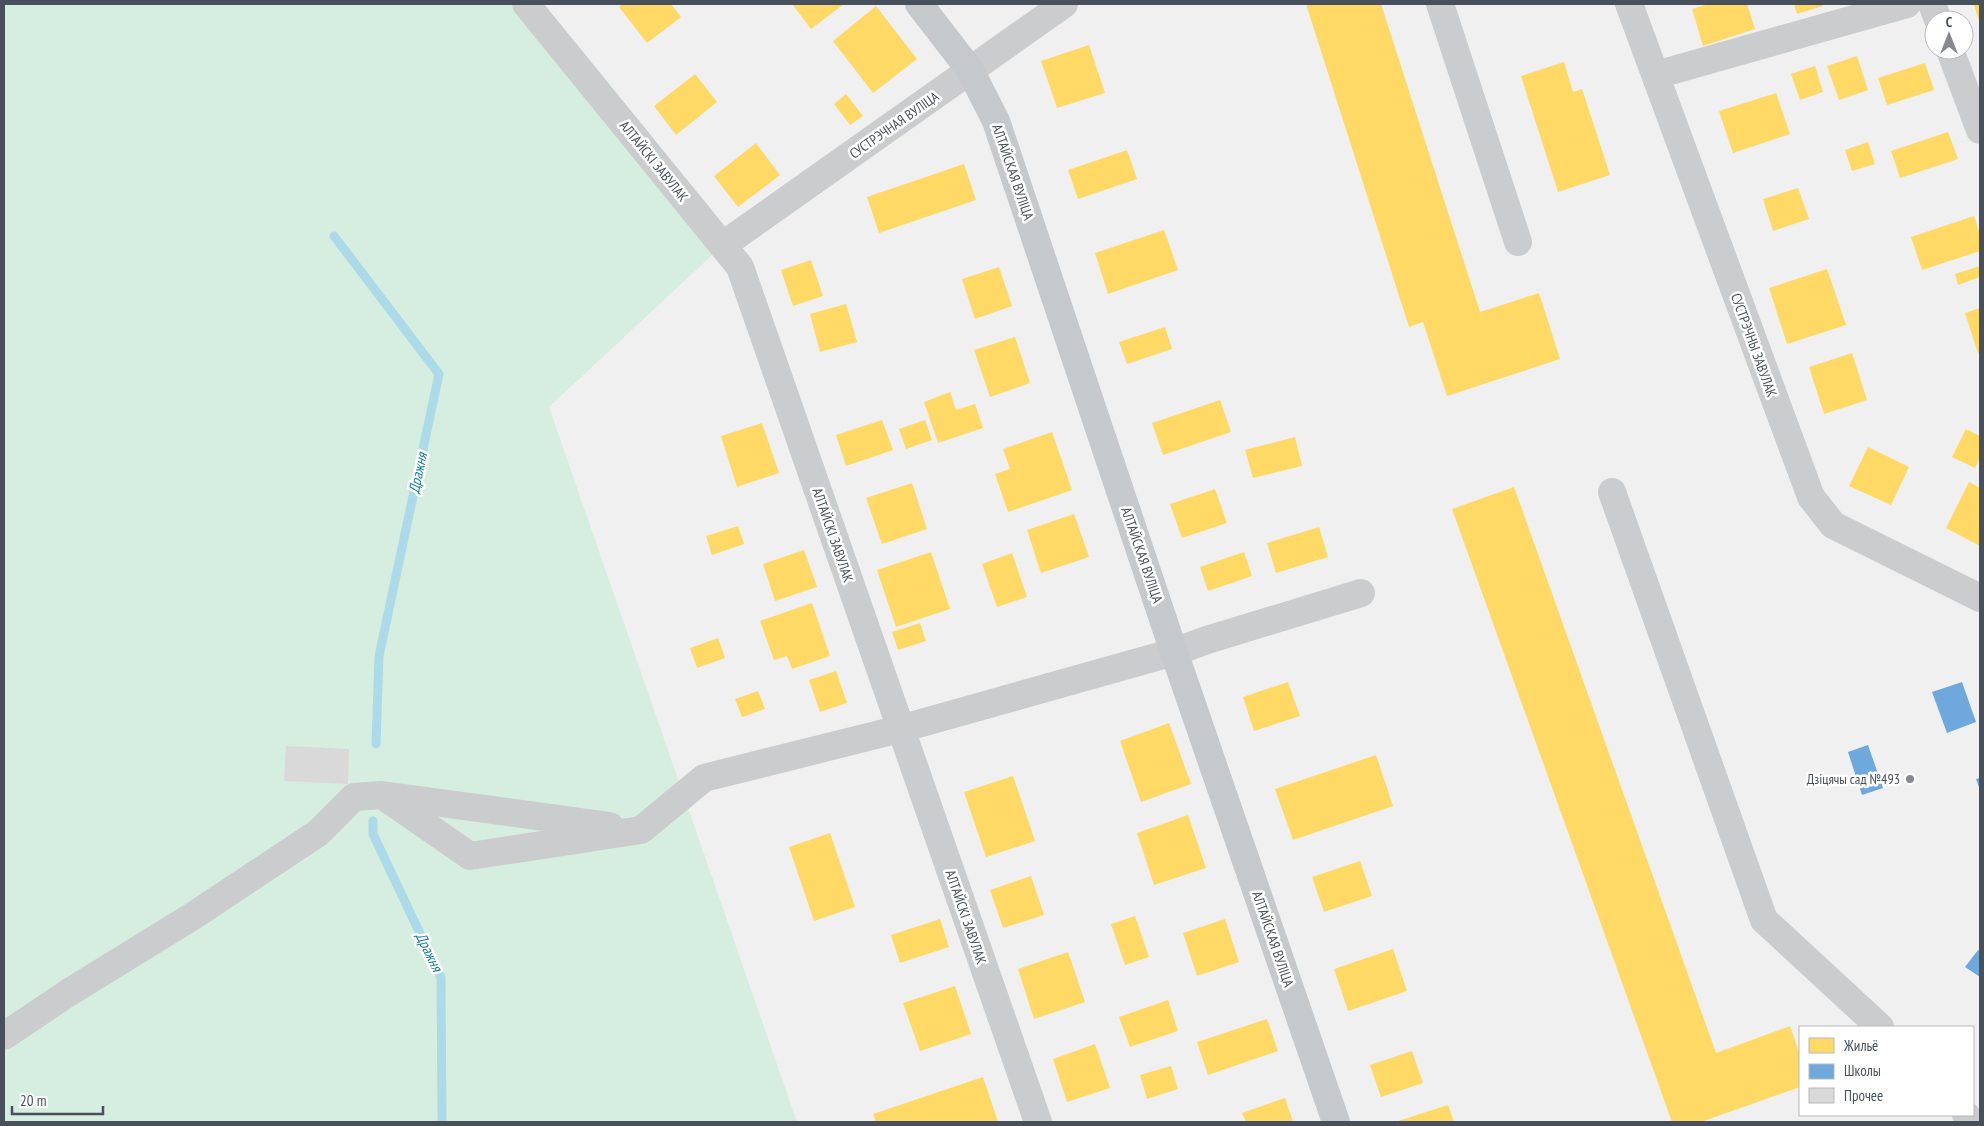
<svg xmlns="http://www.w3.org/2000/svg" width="1984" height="1126" viewBox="0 0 1984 1126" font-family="'PT Sans Narrow',sans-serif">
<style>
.green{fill:#d6eee0}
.homes{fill:#ffd966}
.schools{fill:#6fa8dc}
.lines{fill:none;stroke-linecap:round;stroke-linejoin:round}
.stream{stroke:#addae9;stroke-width:9}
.building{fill:#d9d9da}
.minor{stroke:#caccce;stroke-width:28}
.major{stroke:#c6c9cc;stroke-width:28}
.poi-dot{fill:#83898f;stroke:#fff;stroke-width:2}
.labels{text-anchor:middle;stroke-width:5;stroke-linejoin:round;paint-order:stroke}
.street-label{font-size:14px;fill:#48515b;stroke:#fff}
.poi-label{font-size:14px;fill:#48515b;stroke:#fff;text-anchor:end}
.water-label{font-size:15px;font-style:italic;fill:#157da1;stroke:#fff}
</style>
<rect width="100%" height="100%" fill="#f0f0f0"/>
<path class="green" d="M4,4H528L723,245L549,407L797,1122H4Z"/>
<path class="homes" d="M623,4H671L681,17L647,43L619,7Z
M792,4H844L811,29Z
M1306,4H1381L1480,312L1539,293L1560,359L1447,396L1423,322L1409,327Z
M1709,4H1747L1755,29L1703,46L1692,9Z
M1794,4H1822L1823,6L1797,14Z
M1980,4V24L1974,5Z
M876,6L917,59L873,93L833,41Z
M1089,45L1105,93L1057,108L1041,61Z
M1857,56L1868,90L1839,100L1827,66Z
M1564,62L1573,92L1582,89L1610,175L1558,192L1521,76Z
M1925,63L1934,90L1887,105L1878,78Z
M1815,66L1823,92L1800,100L1791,74Z
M695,74L717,102L676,135L654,106Z
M1776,93L1790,134L1733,153L1719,111Z
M846,94L863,116L850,125L834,104Z
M1948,132L1958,159L1900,178L1891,151Z
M1868,142L1875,164L1852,171L1845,150Z
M756,143L780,175L738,207L714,176Z
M1127,150L1137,179L1078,199L1068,170Z
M964,164L976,200L879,233L867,197Z
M1798,188L1809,219L1773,231L1763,199Z
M1974,216L1980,234V251L1922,270L1911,237Z
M1164,230L1178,270L1108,294L1095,253Z
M811,260L823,296L793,306L781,270Z
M1980,266V277L1958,285L1955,274Z
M999,267L1012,306L975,319L962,279Z
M1827,269L1846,325L1787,344L1769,288Z
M846,304L857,342L820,352L810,314Z
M1980,308V352L1978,353L1965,313Z
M1165,327L1172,349L1127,364L1119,342Z
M1015,337L1030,383L990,397L974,350Z
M1852,353L1867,400L1824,414L1809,367Z
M950,392L956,410L975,404L983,428L938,443L924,402Z
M1220,400L1231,432L1163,455L1152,423Z
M882,420L893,450L846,466L836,435Z
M925,420L932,440L906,449L899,429Z
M762,423L779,473L737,487L721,436Z
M1966,429L1980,436V457L1975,468L1952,457Z
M1052,432L1072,490L1008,512L995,474L1010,469L1003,449Z
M1295,437L1302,466L1253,478L1245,450Z
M1868,447L1909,467L1891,505L1849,486Z
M1969,482L1980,488V546L1946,528Z
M912,483L927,529L882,544L866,498Z
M1514,487L1716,1053L1790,1026L1800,1055V1087L1701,1122H1672L1452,509Z
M1215,489L1227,523L1182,538L1170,504Z
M1074,514L1089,557L1041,573L1027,530Z
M738,526L744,544L712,555L706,536Z
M1319,527L1328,557L1276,573L1267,543Z
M804,550L817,587L775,601L763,564Z
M931,552L950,609L896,627L877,570Z
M1244,552L1252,576L1208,591L1200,567Z
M1012,553L1027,597L997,607L982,564Z
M812,603L830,656L792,669L787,656L774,660L760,621Z
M920,623L926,641L898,650L892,632Z
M718,638L725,658L697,668L690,648Z
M836,671L847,703L820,712L809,680Z
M1288,682L1300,716L1254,731L1243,697Z
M758,691L765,709L742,717L735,699Z
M1169,723L1191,784L1141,802L1120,741Z
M1376,755L1393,806L1293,840L1275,789Z
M1013,776L1035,841L986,857L964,792Z
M1188,815L1206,868L1154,885L1137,833Z
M830,833L855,907L814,921L789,847Z
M1360,861L1372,896L1324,912L1312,877Z
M1031,876L1044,915L1003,928L990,890Z
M1135,916L1149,957L1125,965L1111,924Z
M940,919L949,947L900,963L891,935Z
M1225,919L1239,962L1197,976L1183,933Z
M1393,949L1407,991L1348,1011L1334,969Z
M1068,952L1085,1002L1034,1019L1018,969Z
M955,986L971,1034L920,1051L903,1003Z
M1168,1000L1178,1031L1130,1047L1119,1017Z
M1267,1019L1278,1051L1208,1075L1197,1042Z
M1095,1044L1110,1088L1067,1102L1053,1059Z
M1412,1051L1423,1083L1381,1097L1370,1065Z
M1171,1066L1178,1089L1147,1099L1140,1075Z
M983,1077L998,1122H876L873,1114Z
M1285,1098L1293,1122H1246L1242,1113Z
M1448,1105L1454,1122H1395Z"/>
<path class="schools" d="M1962,682L1976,722L1947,733L1932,692Z
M1868,745L1883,788L1862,795L1848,752Z
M1980,778V790L1976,779Z
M1978,950L1980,951V977L1965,967Z"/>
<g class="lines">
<path class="stream" d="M334,236L439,374L379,656L376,744
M373,821V834L441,978L442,1122"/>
</g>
<path class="building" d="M286,746L349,749L348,784L284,781Z"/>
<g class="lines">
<path class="minor" d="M526,4L740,267L1038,1122
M1440,4L1518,242
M1629,4L1811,497L1833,525L1980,598
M1932,4L1938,20
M1950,50L1980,130
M1656,75L1907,4
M723,245L1064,4
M1612,492L1764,920L1880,1027
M382,795L470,856L641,830L704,778L900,729L1174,652L1207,640L1361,593
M4,1036L68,993L193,916L318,833L354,797L382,795L610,826
M1966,1115L1971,1122"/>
<path class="major" d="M919,4L970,70L996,121L1174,652L1336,1122"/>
</g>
<circle class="poi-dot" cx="1910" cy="779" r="5"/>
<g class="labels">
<g class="street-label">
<text transform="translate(894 125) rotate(-35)" y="5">СУСТРЭЧНАЯ ВУЛІЦА</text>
<text transform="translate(654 161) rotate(51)" y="5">АЛТАЙСКІ ЗАВУЛАК</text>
<text transform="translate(1013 172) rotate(71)" y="5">АЛТАЙСКАЯ ВУЛІЦА</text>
<text transform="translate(1754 345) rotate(70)" y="5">СУСТРЭЧНЫ ЗАВУЛАК</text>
<text transform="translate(833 535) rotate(71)" y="5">АЛТАЙСКІ ЗАВУЛАК</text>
<text transform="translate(1142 555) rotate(71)" y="5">АЛТАЙСКАЯ ВУЛІЦА</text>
<text transform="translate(966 917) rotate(71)" y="5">АЛТАЙСКІ ЗАВУЛАК</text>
<text transform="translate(1273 939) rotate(71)" y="5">АЛТАЙСКАЯ ВУЛІЦА</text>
</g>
<g class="poi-label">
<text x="1900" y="784">Дзіцячы сад №493</text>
</g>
<g class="water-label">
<text transform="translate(418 473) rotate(-78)" y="5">Дражня</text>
<text transform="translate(429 952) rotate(64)" y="5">Дражня</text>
</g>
</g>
<rect width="1984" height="1126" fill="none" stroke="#48515b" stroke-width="10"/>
<rect x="1799" y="1026" width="175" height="90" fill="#ffffff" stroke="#b6b9bd"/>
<rect x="1809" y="1038" width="25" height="15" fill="#ffd966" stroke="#b6b9bd"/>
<text x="1844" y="1051" font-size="15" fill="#48515b">Жильё</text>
<rect x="1809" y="1064" width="25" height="15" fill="#6fa8dc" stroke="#b6b9bd"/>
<text x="1844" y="1076" font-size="15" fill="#48515b">Школы</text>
<rect x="1809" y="1088" width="25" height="15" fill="#d9d9da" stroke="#b6b9bd"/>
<text x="1844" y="1101" font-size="15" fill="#48515b">Прочее</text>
<g transform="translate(1949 35)"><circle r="24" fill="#ffffff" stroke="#b6b9bd"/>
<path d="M0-4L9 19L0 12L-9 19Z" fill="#83898f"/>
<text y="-8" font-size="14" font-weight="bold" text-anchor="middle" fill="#48515b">С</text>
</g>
<path d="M12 1106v8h91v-8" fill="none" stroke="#48515b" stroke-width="2.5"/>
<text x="20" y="1106" font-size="15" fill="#48515b" stroke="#ffffff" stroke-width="4" paint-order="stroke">20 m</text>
</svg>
